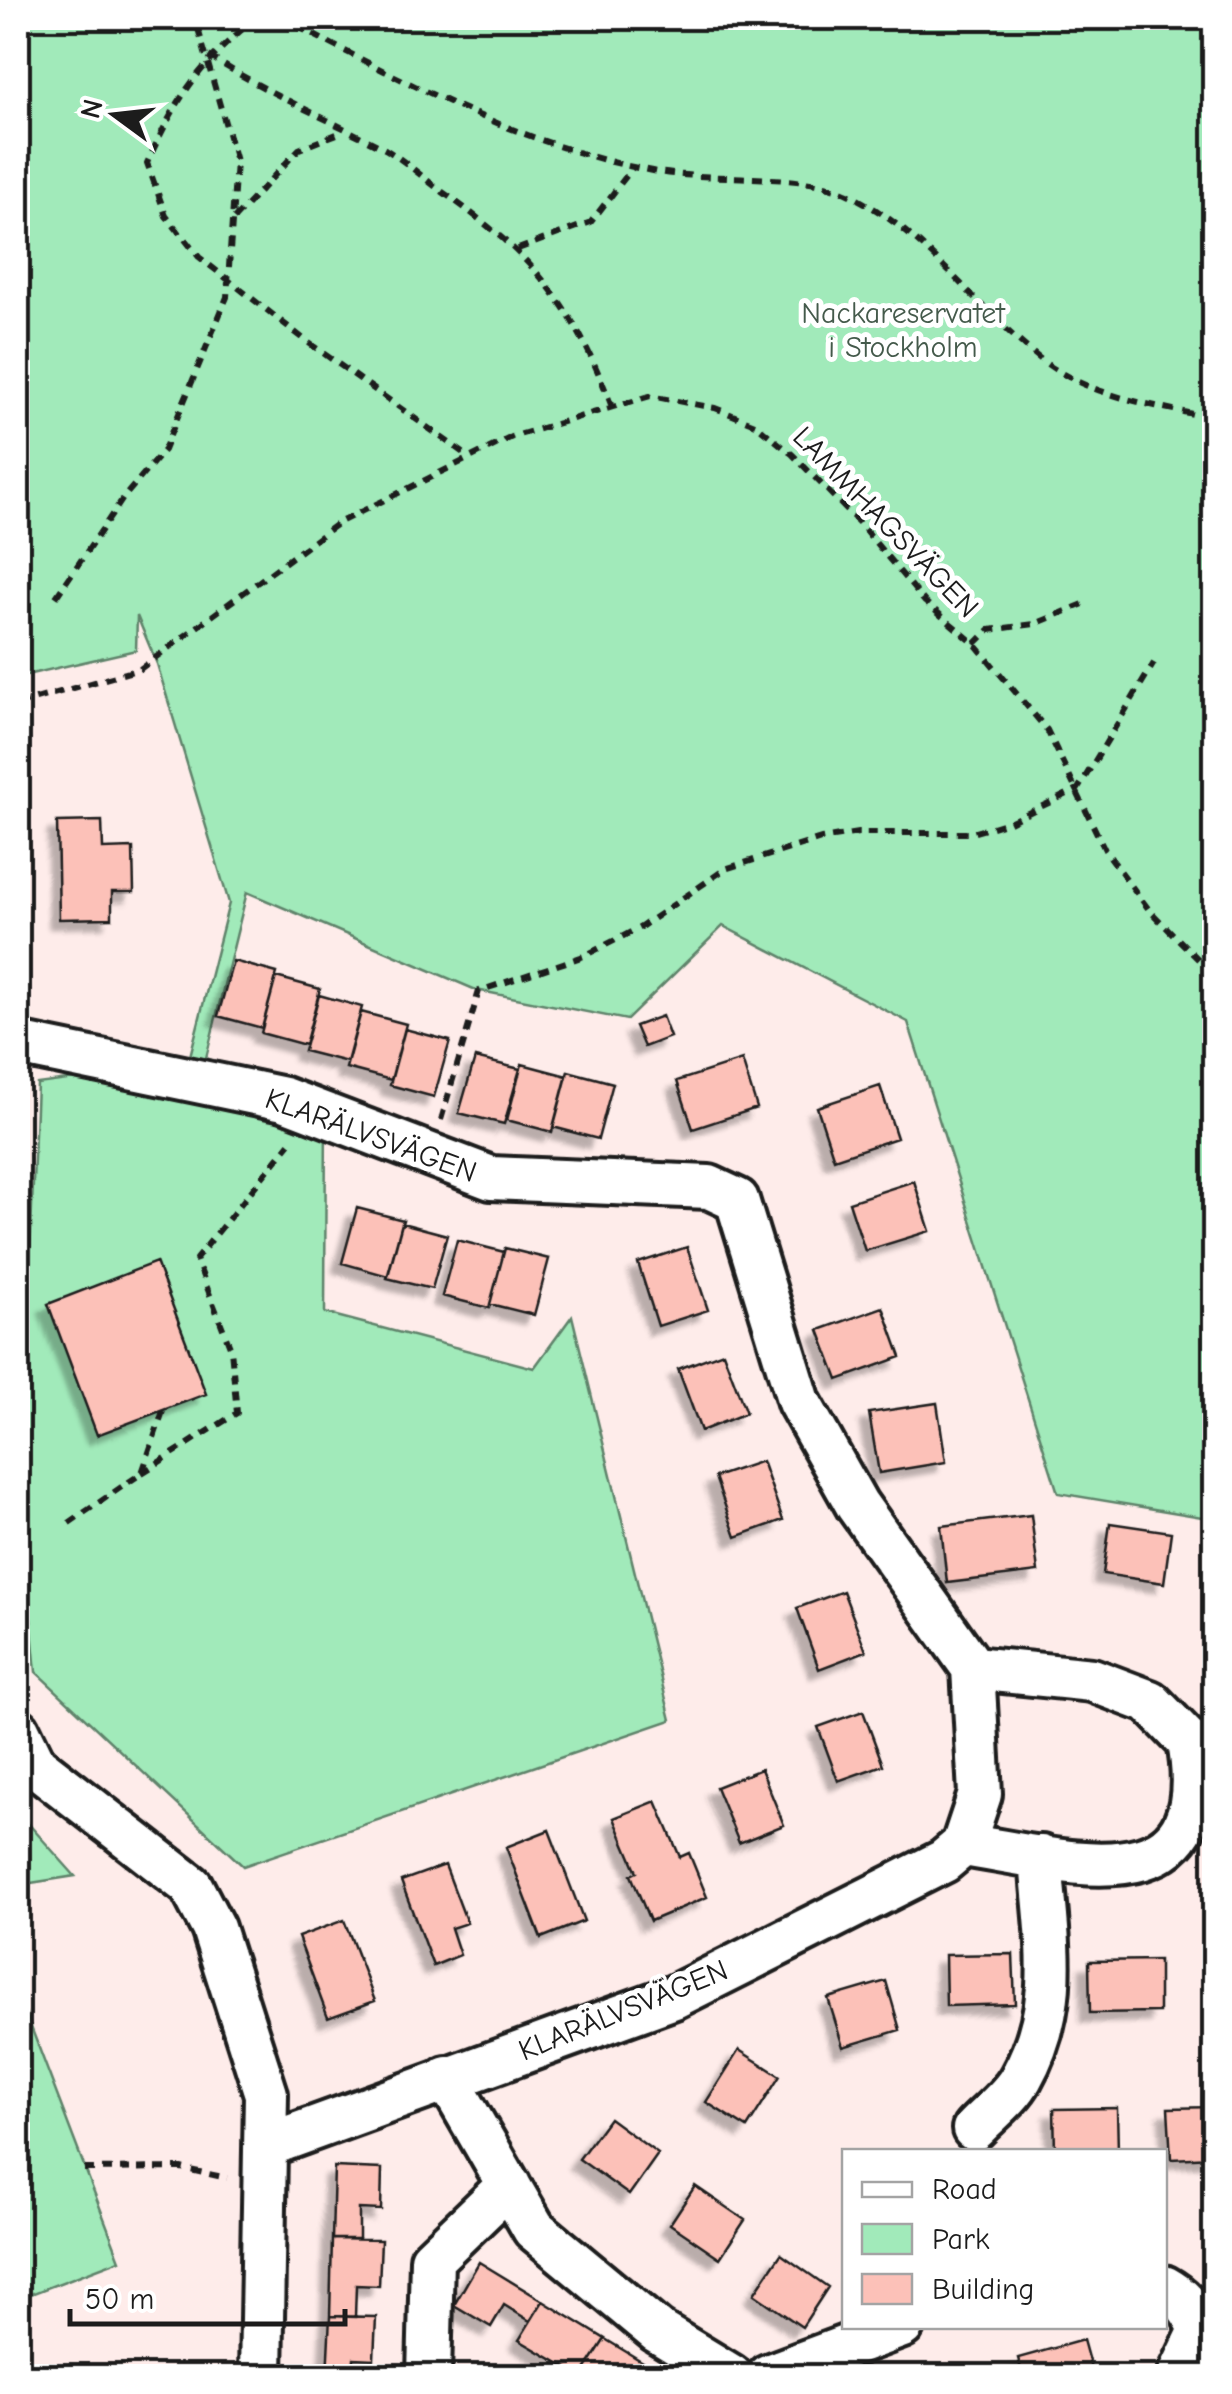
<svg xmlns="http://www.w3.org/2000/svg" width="1232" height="2394" viewBox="0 0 1232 2394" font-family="'Comic Neue',sans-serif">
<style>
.green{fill:#a1eaba;stroke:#5e836b;stroke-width:2.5}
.building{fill:#fcc1b8;stroke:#1c1c1c;stroke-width:2.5;filter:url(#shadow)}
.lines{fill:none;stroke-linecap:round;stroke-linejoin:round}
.minor-casing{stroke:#1c1c1c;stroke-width:50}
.path{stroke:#1c1c1c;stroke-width:6;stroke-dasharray:10 8;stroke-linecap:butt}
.minor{stroke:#fff;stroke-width:42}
.labels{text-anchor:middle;stroke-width:10;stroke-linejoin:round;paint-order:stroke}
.park-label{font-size:30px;fill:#445a4b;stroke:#fff}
.street-label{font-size:30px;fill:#1c1c1c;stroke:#fff}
</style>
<defs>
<filter id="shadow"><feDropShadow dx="-9" dy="9" stdDeviation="2.5" flood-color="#0004"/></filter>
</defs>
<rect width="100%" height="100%" fill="#feecea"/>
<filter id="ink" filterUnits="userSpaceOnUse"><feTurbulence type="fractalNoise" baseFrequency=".01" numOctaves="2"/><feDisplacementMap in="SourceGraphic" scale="20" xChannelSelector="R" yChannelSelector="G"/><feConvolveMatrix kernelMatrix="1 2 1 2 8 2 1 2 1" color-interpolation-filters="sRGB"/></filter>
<g filter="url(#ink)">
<path class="green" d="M18,18H1214V1519L1058,1493L908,1022L723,926L627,1020L476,990L247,892L206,1058L326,1103L325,1313L534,1368L572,1316L671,1720L243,1866L36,1672L20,1504L37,1084L188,1064L229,903L157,664L137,616L136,650L18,677Z
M18,1812L75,1876L18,1885Z
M18,1993L120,2260L18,2299Z"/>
<path class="building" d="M102,821L103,849L133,848L134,892H112V918L59,919L57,822Z
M233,961L277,973L262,1028L218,1016Z
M276,977L320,989L305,1045L261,1033Z
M319,995L362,1007L347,1062L304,1051Z
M361,1012L406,1024L391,1080L346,1068Z
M662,1016L670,1037L644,1047L635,1026Z
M405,1029L450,1041L434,1097L390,1085Z
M475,1058L520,1069L504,1124L459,1113Z
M742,1060L757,1108L693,1129L677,1081Z
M522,1064L567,1076L552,1132L507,1120Z
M568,1071L613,1083L598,1139L553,1127Z
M880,1086L897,1138L834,1159L817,1107Z
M914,1181L930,1231L865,1251L849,1202Z
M357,1208L403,1220L388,1276L342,1263Z
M402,1223L447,1235L432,1289L387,1278Z
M457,1240L504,1252L489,1308L442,1296Z
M687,1247L708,1310L658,1326L638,1263Z
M505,1248L549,1259L534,1315L490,1304Z
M156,1262L206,1394L97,1435L48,1304Z
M883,1307L901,1357L838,1380L819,1330Z
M723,1352L746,1413L701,1431L678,1369Z
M937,1403L946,1462L879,1473L869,1413Z
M762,1461L783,1520L736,1537L715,1477Z
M1031,1515L1038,1572L947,1583L941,1526Z
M1110,1523L1171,1532L1164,1583L1103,1574Z
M843,1591L866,1651L819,1669L797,1608Z
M863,1711L883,1765L838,1781L818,1727Z
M761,1769L784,1825L739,1843L716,1787Z
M656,1801L680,1857L689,1853L707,1897L650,1921L631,1875L637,1872L614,1818Z
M549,1830L584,1921L541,1938L506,1847Z
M445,1865L467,1923L451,1928L460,1955L433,1966L401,1881Z
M344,1920L375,2001L328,2018L298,1937Z
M1013,1954L1015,2004L946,2006L945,1955Z
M1159,1960V2012L1090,2013L1089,1961Z
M886,1981L900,2030L843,2047L828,1998Z
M739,2050L780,2076L747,2128L706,2102Z
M1214,2107V2157L1171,2159L1168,2108Z
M1117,2108L1118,2152H1055L1054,2109Z
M609,2118L658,2154L629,2195L579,2159Z
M334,2167L382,2169L381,2210L359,2209V2239H332Z
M695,2186L745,2220L720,2258L670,2224Z
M332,2239L381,2240L379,2286L356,2285L355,2317L330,2316Z
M781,2254L828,2287L802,2327L754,2294Z
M479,2262L543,2301L530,2321L504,2305L491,2327L454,2305Z
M543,2301L605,2339L581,2376L519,2340Z
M330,2316L376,2317L374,2359L354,2358L353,2376H327Z
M605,2339L666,2376H581Z
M1083,2340L1093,2376H1023L1018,2358Z"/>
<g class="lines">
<g class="minor-casing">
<path id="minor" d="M18,1044L284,1099L491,1178L709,1187L737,1200L799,1402L857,1505L973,1668L980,1794L963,1845L944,1861L674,1997L268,2145
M18,1730L35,1765L191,1886L213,1928L266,2094L261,2376
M963,1845C1064,1860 1219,1910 1189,1742L1150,1702L1092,1680L973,1668
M447,2078L534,2229L657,2331L731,2376
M974,2129C989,2113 1011,2097 1021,2078C1063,2003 1046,1938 1041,1857
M1164,2287C1198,2306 1189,2320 1214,2341
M429,2376L432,2259L509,2185
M768,2376L902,2326
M1179,2376L1201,2330"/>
</g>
<path class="path" d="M256,18C198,65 178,96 147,163L166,216L199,257L309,343L469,457
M281,18C400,79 519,145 652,171C708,182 801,171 848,194C928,233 974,308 1043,361C1092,398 1157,405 1214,419
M209,56C266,92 325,118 385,149C404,160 422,177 440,190C533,256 572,301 612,407
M234,219L299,149L342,132
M518,249L591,222L634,166
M56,597L124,497L164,450L227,297L236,161L195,18
M975,644L989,630L1035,624L1086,603
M18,704L140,669L338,523L512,437L650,396L715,408L755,424L792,454L860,524L925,602L975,644L1047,730L1105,850L1150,911L1214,975
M441,1120L479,991L584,956L641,927L725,869L821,839L858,833H972L1009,822L1078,789L1154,663
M142,1473L237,1413L231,1349L196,1259L290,1143
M69,1523L142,1473L163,1411
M84,2169L181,2168L227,2178"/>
<use href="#minor" class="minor"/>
</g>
</g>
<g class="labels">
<g class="park-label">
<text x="903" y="323">Nackareservatet<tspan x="903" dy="34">i Stockholm</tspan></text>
</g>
<g class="street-label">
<text transform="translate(886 522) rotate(46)" y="10">LAMMHAGSVÄGEN</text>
<text transform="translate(371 1135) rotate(20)" y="10">KLARÄLVSVÄGEN</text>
<text transform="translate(623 2010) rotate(-22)" y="10">KLARÄLVSVÄGEN</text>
</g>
</g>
<rect width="1232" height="2394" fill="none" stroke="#fff" stroke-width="60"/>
<rect x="30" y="30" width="1172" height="2334" fill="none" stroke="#1c1c1c" stroke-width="4" filter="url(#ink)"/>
<rect x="842" y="2149" width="325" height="180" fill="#ffffff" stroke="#a4a4a4" stroke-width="2.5"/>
<rect x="862" y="2182" width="50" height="15" fill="#ffffff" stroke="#a4a4a4" stroke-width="2.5"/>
<text x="932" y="2199" font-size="30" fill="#1c1c1c">Road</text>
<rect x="862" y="2224" width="50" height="30" fill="#a1eaba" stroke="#a4a4a4" stroke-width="2.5"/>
<text x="932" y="2249" font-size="30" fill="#1c1c1c">Park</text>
<rect x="862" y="2274" width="50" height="30" fill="#fcc1b8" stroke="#a4a4a4" stroke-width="2.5"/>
<text x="932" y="2299" font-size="30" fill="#1c1c1c">Building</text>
<g transform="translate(115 115) rotate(285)" stroke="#ffffff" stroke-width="8" paint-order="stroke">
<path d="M0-8L18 38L0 25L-18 38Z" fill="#1c1c1c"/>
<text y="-15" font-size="28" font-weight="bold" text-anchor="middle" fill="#1c1c1c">N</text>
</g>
<path d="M70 2309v15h275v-15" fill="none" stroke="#1c1c1c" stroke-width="5"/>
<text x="85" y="2309" font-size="30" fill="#1c1c1c" stroke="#ffffff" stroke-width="8" paint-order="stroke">50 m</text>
</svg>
